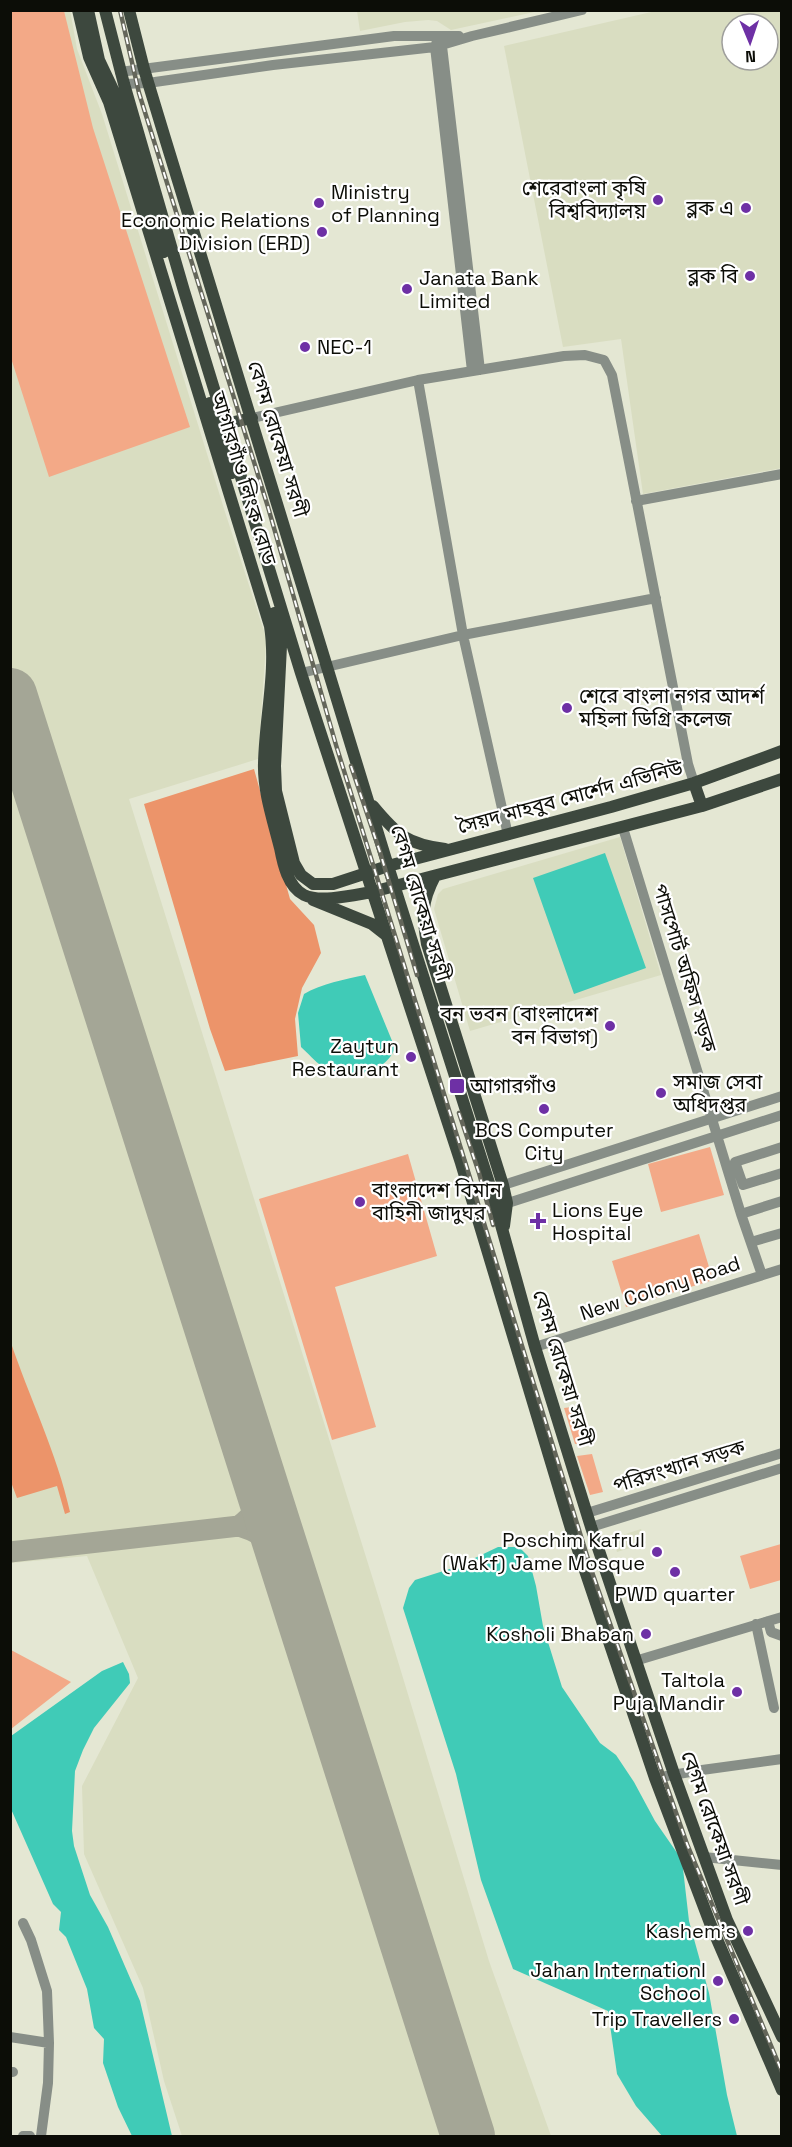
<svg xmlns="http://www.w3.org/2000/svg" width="792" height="2147" viewBox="0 0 792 2147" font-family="'Space Grotesk','Noto Sans Bengali',sans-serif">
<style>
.built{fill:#d9ddc1;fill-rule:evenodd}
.green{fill:#f3a987}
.forest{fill:#ec946a}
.water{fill:#40cbb7}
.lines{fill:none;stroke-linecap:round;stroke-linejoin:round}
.taxiway{stroke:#a4a696;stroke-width:21}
.runway{stroke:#a4a696;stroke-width:54}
.minor{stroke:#878e87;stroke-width:10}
.major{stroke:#3d483e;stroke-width:12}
.rail-casing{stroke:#64665a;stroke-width:4.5}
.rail{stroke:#fff;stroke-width:2;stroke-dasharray:7;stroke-linecap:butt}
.poi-dot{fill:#6e30a5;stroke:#fff;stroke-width:2}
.labels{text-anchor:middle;stroke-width:4.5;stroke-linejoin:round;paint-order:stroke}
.poi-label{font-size:20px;fill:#0c0d07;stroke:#fff;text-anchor:end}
.street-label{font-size:20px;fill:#0c0d07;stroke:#fff}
</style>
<rect width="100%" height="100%" fill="#e4e7d3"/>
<path class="built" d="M70,10L77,49L102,114L225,512L265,634L266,644L258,759L129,799L376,1589L489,1961L551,2136H182L164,2081L143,1988L84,1854L82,1786L138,1678L87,1556L11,1563L10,11Z
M660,10L781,11L782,468L643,494L621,339L563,347L504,46ZM732,24H768V60H732Z
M357,11V10L539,11L451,30L437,21L428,20L405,22L360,31Z
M620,837L661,975L470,1031L434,909L438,894L443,889Z
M641,1529L646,1543L617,1552L613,1538Z"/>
<path class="green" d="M10,11H64L93,128L190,427L49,477L11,358Z
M710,1147L724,1195L661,1212L648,1164Z
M408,1154L437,1256L335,1287L376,1427L332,1440L259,1199Z
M699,1234L713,1280L626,1307L612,1261Z
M580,1406L591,1441L575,1444L564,1408Z
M592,1454L603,1492L590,1495L577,1456Z
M781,1544V1580L750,1589L740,1556Z
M11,1650L71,1682L11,1729Z"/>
<path class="forest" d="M254,769L290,899L314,925L321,953L302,988L295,1019L298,1056L225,1071L210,1029L144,804Z
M10,1340C29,1397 57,1453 70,1512L65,1514L57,1486L17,1498L11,1482Z"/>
<path class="water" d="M605,853L646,968L574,994L533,878Z
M365,975L395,1048C384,1076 347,1080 322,1066C315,1062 308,1053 301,1047L298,1013L304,994C320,984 346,979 365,975Z
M498,1547H519L528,1556L536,1586L543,1626L562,1687L600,1743L616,1755L634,1782L655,1821L682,1860L689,1921L709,1993L727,2095L737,2136H662L636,2106L617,2074L608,2011L513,1969L481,1880L456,1774L403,1608L409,1588L415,1580L456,1567Z
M123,1662L129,1674L130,1683L94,1728L83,1750L75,1771L72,1831L74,1846L90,1895L108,1927L140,2001L172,2136H132L118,2107L103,2063L104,2039L94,2028L87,1989L66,1937L59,1930L61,1912L53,1904L11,1809V1736L102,1671Z"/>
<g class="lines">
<path class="taxiway" d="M239,1526C255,1531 271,1539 282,1552
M10,1552L239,1526C251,1517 261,1505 262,1489"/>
<path class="runway" d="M10,695L468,2136"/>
<path class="minor" d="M437,41L435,47L472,371
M439,41L442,46L480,370
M120,72L394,36H459
M124,84L148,83L273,65L435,47L472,36L582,10
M418,380L463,635L508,835
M252,418L418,380L564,356L585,355L604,360L612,375L688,764L694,783
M636,501L782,474
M301,673L463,635L656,598
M623,828L741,1214L782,1201
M782,1147L735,1162L743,1185L782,1173
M491,1189L782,1096
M499,1206L782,1115
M741,1214L762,1275
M782,1233L751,1242L782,1233
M535,1347L782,1269
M587,1513L782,1453
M591,1527L782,1468
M768,1621L771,1632L782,1636
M756,1624L774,1708
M635,1661L782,1617
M655,1778L702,1770L782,1759
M704,1857L782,1865
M10,2037L49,2043L47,1991L31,1940L23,1923
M10,2072H13
M23,2136H30
M41,2136L48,2083L49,2043"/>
<path class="major" d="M78,10L89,57L109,102L270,626C277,671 265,717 264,763C263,791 273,820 280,848C283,864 288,887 304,895C320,903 354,895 372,892L702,806L782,779
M88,10L99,60L117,98L164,252
M105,10L124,84L184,291L301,673L461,1163L572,1532L655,1778L710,1923L782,2090
M129,10L144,69L164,135L388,866L491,1189L535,1347L591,1527L674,1774L727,1920L782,2037
M210,403L232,473
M225,424L252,418
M274,613L281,646L275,766L276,791L294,863L301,875L313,884H333L388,866L611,807L694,783L782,751
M694,783L702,806
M373,806C397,835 407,844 445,849
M435,876C421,903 422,915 427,944L503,1185L507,1203L504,1226
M313,900L372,924L386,935"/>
<g class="rail-casing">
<path id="rail" d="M120,10L139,93L268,507L336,745L592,1572L687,1844L782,2072
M351,766L380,852L417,975
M459,1113L479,1173L493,1225"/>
</g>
<use href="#rail" class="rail"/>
</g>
<g class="poi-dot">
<circle cx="658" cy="200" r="6"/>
<circle cx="319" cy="203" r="6"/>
<circle cx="746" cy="208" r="6"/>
<circle cx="322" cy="232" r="6"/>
<circle cx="750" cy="276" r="6"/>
<circle cx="407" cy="289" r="6"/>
<circle cx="305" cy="347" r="6"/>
<circle cx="567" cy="708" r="6"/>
<circle cx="610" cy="1026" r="6"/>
<circle cx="411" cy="1057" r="6"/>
<rect x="449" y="1078" width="16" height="16" rx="3"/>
<circle cx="661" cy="1093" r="6"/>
<circle cx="544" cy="1109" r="6"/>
<circle cx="360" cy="1202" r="6"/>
<path d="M535 1212h6v6h6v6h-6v6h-6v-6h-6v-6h6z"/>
<circle cx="657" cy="1552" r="6"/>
<circle cx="675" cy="1572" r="6"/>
<circle cx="646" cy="1634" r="6"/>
<circle cx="737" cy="1692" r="6"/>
<circle cx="748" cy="1931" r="6"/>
<circle cx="718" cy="1981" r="6"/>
<circle cx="734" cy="2019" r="6"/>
</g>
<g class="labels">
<g class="poi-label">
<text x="646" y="195">শেরেবাংলা কৃষি<tspan x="646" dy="23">বিশ্ববিদ্যালয়</tspan></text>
<text x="331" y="199" text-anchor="start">Ministry<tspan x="331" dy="23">of Planning</tspan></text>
<text x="734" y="215">ব্লক এ</text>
<text x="310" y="227">Economic Relations<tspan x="310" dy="23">Division (ERD)</tspan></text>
<text x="738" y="283">ব্লক বি</text>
<text x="419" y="285" text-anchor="start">Janata Bank<tspan x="419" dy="23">Limited</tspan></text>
<text x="317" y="354" text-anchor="start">NEC-1</text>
<text x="579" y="703" text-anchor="start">শেরে বাংলা নগর আদর্শ<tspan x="579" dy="23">মহিলা ডিগ্রি কলেজ</tspan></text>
<text x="598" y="1021">বন ভবন (বাংলাদেশ<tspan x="598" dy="23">বন বিভাগ)</tspan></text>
<text x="399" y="1053">Zaytun<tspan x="399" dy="23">Restaurant</tspan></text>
<text x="673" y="1089" text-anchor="start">সমাজ সেবা<tspan x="673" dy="23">অধিদপ্তর</tspan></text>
<text x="470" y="1093" text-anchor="start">আগারগাঁও</text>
<text x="544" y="1137" text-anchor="middle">BCS Computer<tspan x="544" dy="23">City</tspan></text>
<text x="372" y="1197" text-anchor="start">বাংলাদেশ বিমান<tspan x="372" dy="23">বাহিনী জাদুঘর</tspan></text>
<text x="552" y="1217" text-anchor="start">Lions Eye<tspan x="552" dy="23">Hospital</tspan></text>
<text x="645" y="1547">Poschim Kafrul<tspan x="645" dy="23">(Wakf) Jame Mosque</tspan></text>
<text x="675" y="1601" text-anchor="middle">PWD quarter</text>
<text x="634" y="1641">Kosholi Bhaban</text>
<text x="725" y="1687">Taltola<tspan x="725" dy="23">Puja Mandir</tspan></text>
<text x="736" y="1938">Kashem's</text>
<text x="706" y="1977">Jahan Internationl<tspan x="706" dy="23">School</tspan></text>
<text x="722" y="2026">Trip Travellers</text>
</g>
<g class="street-label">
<text transform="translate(278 439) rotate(73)" y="7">বেগম রোকেয়া সরণী</text>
<text transform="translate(244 478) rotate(73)" y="7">আগারগাঁও লিংক রোড</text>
<text transform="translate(570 797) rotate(-15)" y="7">সৈয়দ মাহবুব মোর্শেদ এভিনিউ</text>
<text transform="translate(421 903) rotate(73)" y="7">বেগম রোকেয়া সরণী</text>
<text transform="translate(685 968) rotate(73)" y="7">পাসপোর্ট অফিস সড়ক</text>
<text transform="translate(660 1288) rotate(-18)" y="7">New Colony Road</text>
<text transform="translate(563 1368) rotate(73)" y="7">বেগম রোকেয়া সরণী</text>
<text transform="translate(679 1466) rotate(-17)" y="7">পরিসংখ্যান সড়ক</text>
<text transform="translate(715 1828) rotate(70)" y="7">বেগম রোকেয়া সরণী</text>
</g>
</g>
<rect width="792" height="2147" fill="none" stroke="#0c0d07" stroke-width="24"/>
<g transform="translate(750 42) rotate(178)"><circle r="28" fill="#ffffff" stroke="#9e9e9c" stroke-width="1.5"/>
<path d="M0-4.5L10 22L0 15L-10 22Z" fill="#6e30a5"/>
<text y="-9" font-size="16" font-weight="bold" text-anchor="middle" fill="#0c0d07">N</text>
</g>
</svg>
